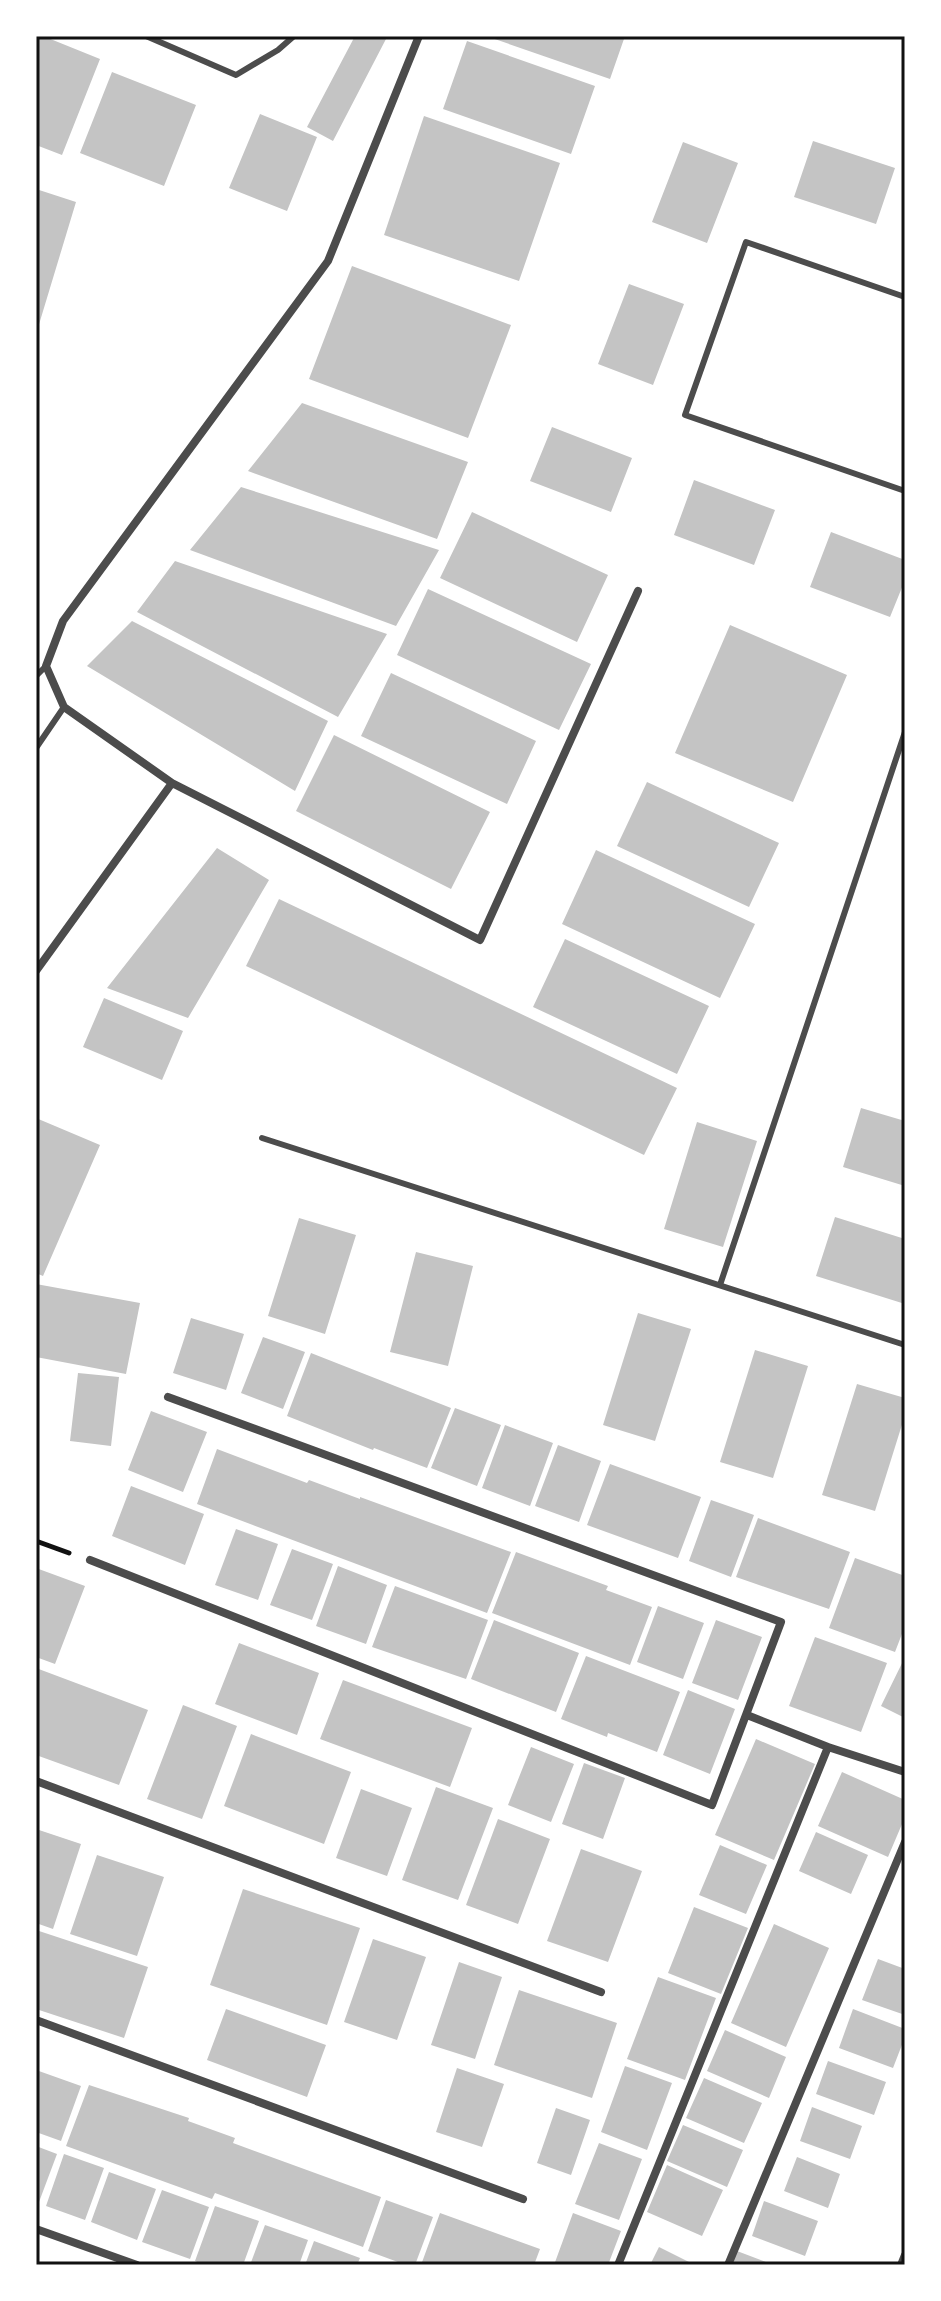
<svg xmlns="http://www.w3.org/2000/svg" width="941" height="2301" viewBox="0 0 941 2301" font-family="'Exo 2',sans-serif">
<style>
.building{fill:#c4c4c4}
.lines{fill:none;stroke-linecap:round;stroke-linejoin:round}
.path{stroke:#111;stroke-width:5}
.service{stroke:#4c4c4c;stroke-width:6}
.minor{stroke:#4c4c4c;stroke-width:8}
.neatline{fill:none;stroke:#111;stroke-width:3}
</style>
<rect width="100%" height="100%" fill="#fff"/>
<path class="building" d="M36,36H43L100,59L62,155L36,145Z
M355,36H381L386,39L333,141L307,127Z
M486,36H625L610,79Z
M467,41L595,86L571,154L443,109Z
M112,72L196,105L164,186L80,153Z
M260,114L317,137L287,211L229,188Z
M424,116L560,163L519,281L384,235Z
M813,141L895,168L876,224L794,197Z
M683,142L738,163L707,243L652,222Z
M36,189L76,202L37,331H36Z
M352,266L511,325L468,438L309,379Z
M629,284L684,304L653,385L598,364Z
M302,403L468,462L437,539L248,471Z
M552,427L632,458L611,512L530,481Z
M694,480L775,510L754,565L674,535Z
M241,487L439,550L396,626L190,550Z
M472,512L608,575L577,642L440,578Z
M831,532L905,560V580L890,617L810,587Z
M175,561L387,634L338,717L137,612Z
M428,589L591,664L559,730L397,655Z
M132,621L328,721L295,791L87,666Z
M730,625L847,675L793,802L675,753Z
M391,673L536,741L507,804L361,736Z
M334,735L490,812L451,889L296,811Z
M647,782L779,843L749,907L617,846Z
M217,848L269,880L188,1018L107,988Z
M596,850L755,924L720,998L562,924Z
M279,899L677,1088L644,1155L246,966Z
M565,939L709,1006L677,1074L533,1007Z
M104,998L183,1031L162,1080L83,1047Z
M861,1108L905,1121V1186L843,1167Z
M36,1118L100,1145L43,1276L36,1273Z
M697,1122L757,1141L723,1247L664,1229Z
M835,1217L905,1239V1304L816,1276Z
M299,1218L356,1235L325,1334L268,1316Z
M416,1252L473,1266L448,1366L390,1352Z
M36,1284L140,1303L126,1374L36,1357Z
M638,1313L691,1329L655,1441L603,1425Z
M191,1318L244,1334L226,1390L173,1373Z
M263,1337L305,1352L283,1409L241,1393Z
M755,1350L808,1366L773,1478L720,1462Z
M311,1353L451,1408L427,1468L374,1448L373,1450L287,1416Z
M78,1373L119,1377L111,1446L70,1441Z
M857,1384L905,1398V1415L875,1511L822,1495Z
M455,1408L501,1425L477,1486L431,1468Z
M151,1411L207,1432L183,1492L128,1470Z
M505,1425L553,1443L530,1506L482,1488Z
M558,1445L601,1461L579,1522L535,1506Z
M217,1449L307,1483L309,1480L360,1499V1497L511,1552L487,1613L197,1504Z
M610,1464L701,1497L678,1558L587,1525Z
M131,1486L204,1514L185,1565L112,1536Z
M711,1500L754,1515L731,1577L689,1561Z
M758,1518L850,1552L829,1609L736,1577Z
M236,1529L278,1544L258,1600L215,1585Z
M292,1549L333,1564L312,1620L270,1605Z
M516,1552L608,1586L606,1590L652,1607L630,1665L492,1613Z
M855,1558L905,1576V1626L895,1652L829,1628Z
M338,1566L387,1585L366,1644L316,1626Z
M36,1568L85,1586L55,1664L36,1657Z
M395,1586L488,1620L466,1679L372,1647Z
M658,1606L704,1623L683,1679L637,1662Z
M494,1620L579,1653L556,1712L471,1679Z
M716,1620L762,1637L738,1700L692,1683Z
M815,1637L887,1663L861,1732L789,1706Z
M239,1643L319,1673L297,1735L215,1704Z
M586,1656L680,1692L657,1752L608,1733L607,1737L561,1719Z
M905,1657V1718L881,1706Z
M36,1668L148,1710L119,1785L36,1755Z
M343,1680L472,1728L450,1787L320,1739Z
M688,1690L735,1709L710,1774L663,1755Z
M183,1705L237,1726L202,1819L147,1799Z
M251,1734L351,1772L324,1844L224,1806Z
M756,1739L815,1764L774,1860L715,1835Z
M531,1747L574,1764L551,1822L508,1805Z
M584,1763L625,1778L603,1839L562,1824Z
M842,1772L905,1800V1817L888,1857L818,1826Z
M436,1787L493,1808L458,1900L402,1880Z
M361,1789L412,1808L387,1876L336,1858Z
M498,1819L550,1839L518,1924L466,1905Z
M36,1829L81,1844L53,1929L36,1923Z
M816,1832L868,1855L851,1894L799,1871Z
M720,1845L767,1865L746,1914L699,1895Z
M581,1849L642,1871L608,1962L547,1941Z
M97,1855L164,1877L137,1956L70,1934Z
M243,1889L360,1928L327,2025L210,1985Z
M694,1907L748,1928L721,1994L668,1973Z
M774,1924L829,1948L786,2047L731,2023Z
M36,1930L148,1967L124,2038L36,2009Z
M373,1939L426,1957L397,2040L344,2022Z
M878,1959L905,1969V2015L862,2000Z
M459,1962L502,1977L475,2059L431,2045Z
M658,1977L716,1998L685,2080L627,2059Z
M519,1990L617,2023L592,2098L494,2065Z
M226,2009L326,2045L307,2097L207,2060Z
M853,2009L905,2029V2037L893,2068L839,2048Z
M725,2030L786,2057L769,2098L707,2071Z
M828,2061L886,2082L874,2115L816,2094Z
M625,2066L672,2083L647,2150L601,2132Z
M457,2068L504,2084L482,2147L436,2132Z
M36,2070L81,2086L61,2141L36,2132Z
M704,2078L762,2103L744,2143L686,2118Z
M89,2085L189,2118L188,2121L235,2138L233,2143L381,2197L363,2247L215,2193L212,2199L66,2146Z
M812,2107L862,2126L850,2159L800,2141Z
M556,2108L590,2120L571,2175L537,2163Z
M683,2125L743,2150L727,2187L667,2161Z
M599,2143L642,2159L619,2220L575,2204Z
M36,2146L57,2154L36,2210Z
M64,2154L104,2168L85,2220L46,2206Z
M797,2157L840,2174L828,2208L784,2191Z
M667,2165L723,2190L702,2236L647,2212Z
M109,2172L156,2189L137,2240L91,2222Z
M162,2190L209,2207L190,2259L142,2242Z
M386,2200L433,2217L415,2265H406L368,2251Z
M764,2201L818,2221L805,2256L752,2236Z
M215,2206L259,2221L243,2265H204L195,2261Z
M440,2213L540,2249L534,2265H421Z
M573,2213L621,2231L608,2265H554Z
M265,2225L308,2240L299,2265H250Z
M314,2241L360,2258L357,2265H305Z
M659,2247L695,2265H650Z
M737,2251L774,2265H732Z"/>
<g class="lines">
<path class="path" d="M36,1541L69,1553"/>
<path class="service" d="M146,36L236,75L278,50L294,36
M905,297L746,242L685,415L905,491
M36,676L46,666
M36,748L64,707
M262,1138L905,1345
M720,1285L905,732"/>
<path class="minor" d="M172,783L480,940L638,591
M36,971L172,783L64,707L46,666L63,621L328,261L419,36
M90,1560L712,1805L781,1622L168,1397
M747,1715L828,1747L905,1772
M36,1781L601,1992
M36,2020L523,2199
M36,2229L137,2265
M618,2265L828,1747
M728,2265L905,1842
M901,2265L905,2255"/>
</g>
<rect width="941" height="2301" fill="none" stroke="#ffffff" stroke-width="76"/>
<rect x="38" y="38" width="865" height="2225" class="neatline"/>
</svg>
